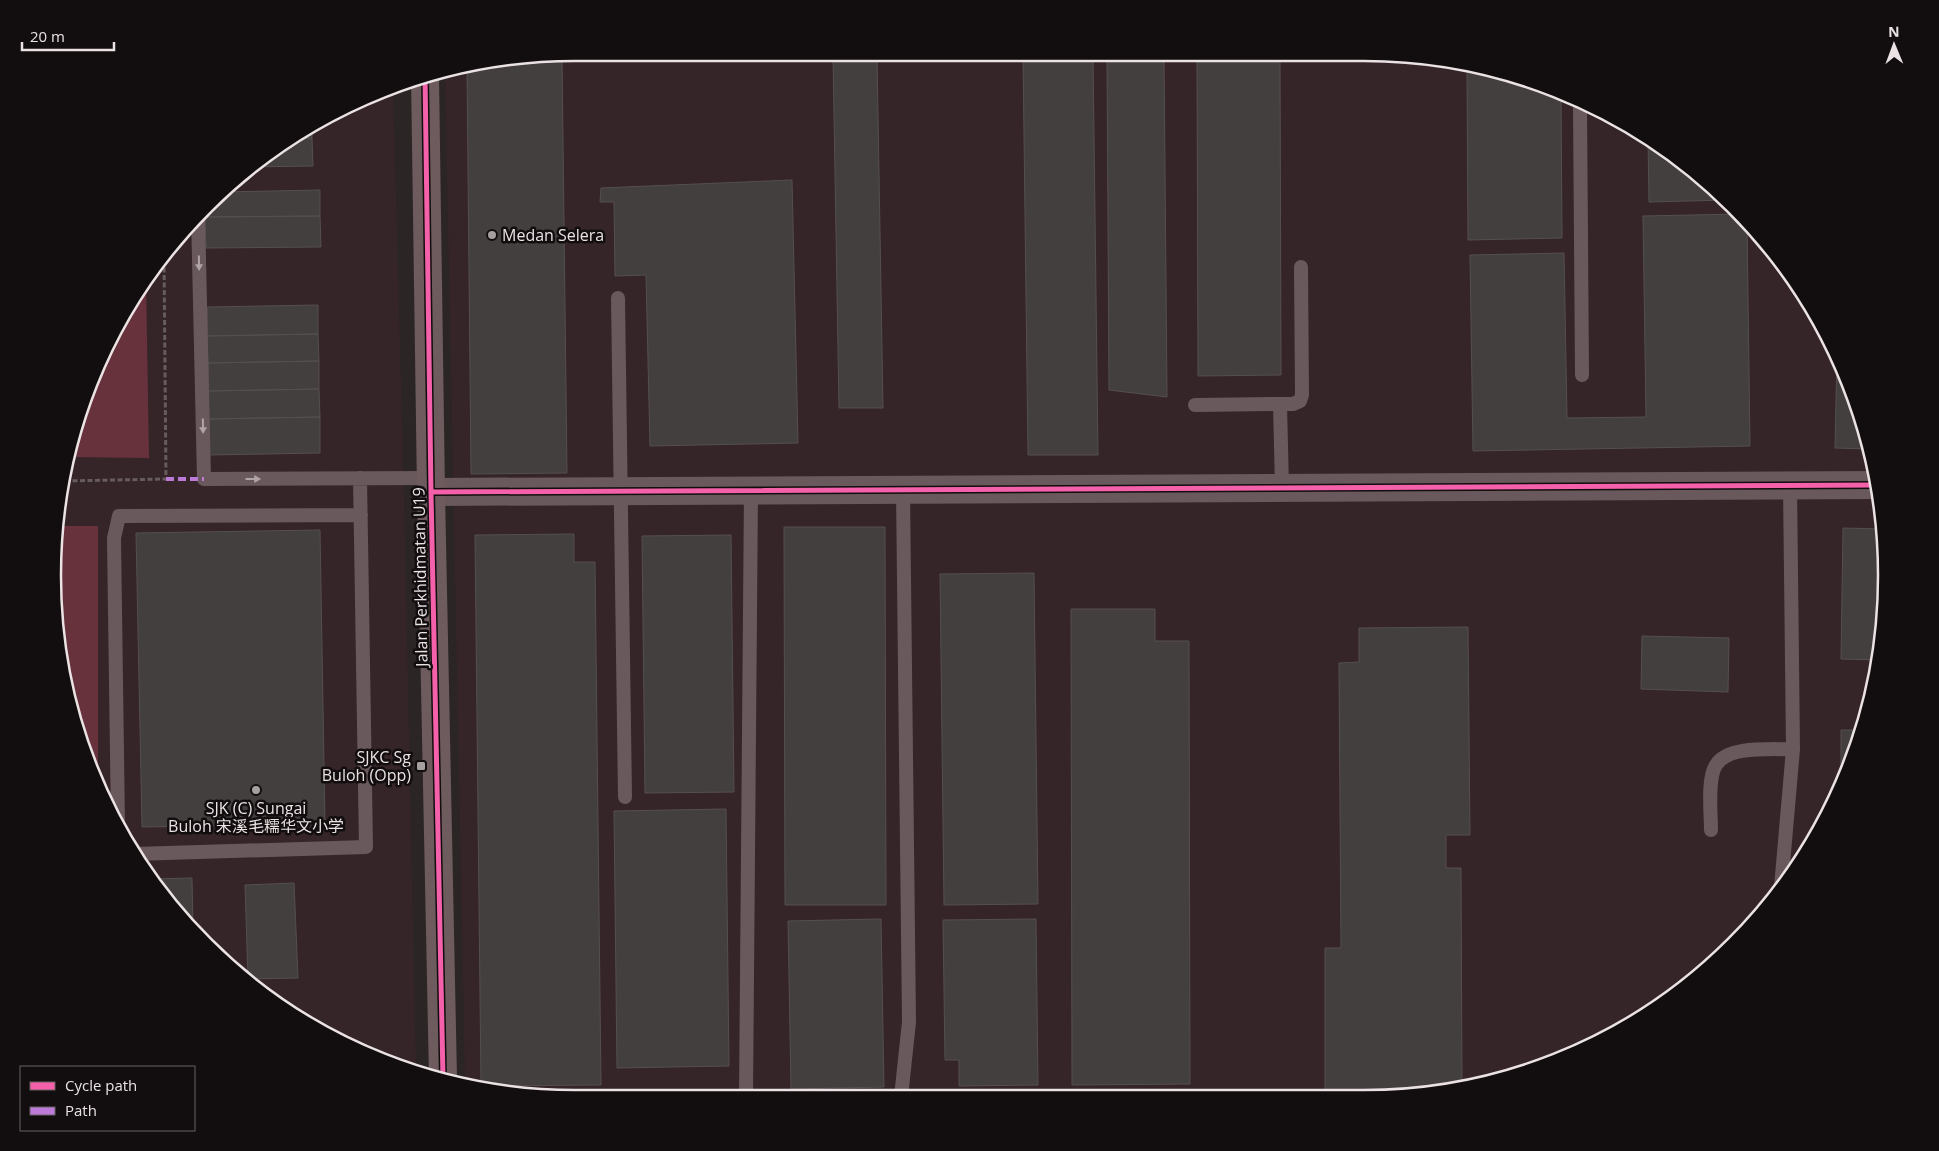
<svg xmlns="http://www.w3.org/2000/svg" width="1939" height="1151" viewBox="0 0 1939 1151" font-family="'Open Sans','Noto Sans SC',sans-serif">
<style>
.built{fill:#352528}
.green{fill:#67323c}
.building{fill:#443f3f;stroke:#554f50}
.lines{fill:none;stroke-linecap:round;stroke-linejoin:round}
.path{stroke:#675c5d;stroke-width:3;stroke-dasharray:5 2.5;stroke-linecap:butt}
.lane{stroke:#6a595c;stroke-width:14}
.street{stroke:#6a595c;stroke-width:28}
.secondary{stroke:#6d5b5e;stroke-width:28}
.quiet{stroke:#bd7bd9;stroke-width:4;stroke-dasharray:8 4;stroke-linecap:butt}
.cycleway-casing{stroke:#120d0e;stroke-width:8}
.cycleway{stroke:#f560ab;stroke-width:5}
.oneway{fill:#b0a4a6}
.poi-dot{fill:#a7a0a0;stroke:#120d0e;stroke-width:2}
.labels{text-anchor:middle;stroke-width:5;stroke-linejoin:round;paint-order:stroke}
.poi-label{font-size:16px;fill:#eae2e3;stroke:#120d0e;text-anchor:start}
.street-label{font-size:16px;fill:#eae2e3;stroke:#120d0e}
.rim{fill:none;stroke:#eae2e3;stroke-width:2.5}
</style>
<rect width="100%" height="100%" fill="#2b2525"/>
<path class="built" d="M1398,54L1531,80L1654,140L1733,205L1798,285L1847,375L1876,473L1886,575L1877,677L1847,775L1799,866L1733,946L1625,1028L1531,1071L1398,1097H541L465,1082L445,71L507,57Z
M393,86L404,494L416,1072L407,1071L285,1011L230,969L161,894L122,837L80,744L62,677L53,576L70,440L106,344L141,285L205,206L257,160L344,107Z"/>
<path class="green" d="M146,279L149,458L68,457L70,440L106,344Z
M59,526H98V783L80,744L62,677L53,576Z"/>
<path class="building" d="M1197,54H1280L1281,375L1198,376Z
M1023,55H1093L1098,455H1028Z
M1107,55H1164L1167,397L1109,390Z
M833,56H877L883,408H839Z
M507,57H562L567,473L471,474L467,66Z
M1467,67L1531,80L1561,95L1562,238L1468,240Z
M312,126V138L292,139Z
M1648,137L1654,140L1726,200L1649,202Z
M312,138L313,166L250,167L292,139Z
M792,180L798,443L650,446L646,275L615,276L614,202H600L601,188Z
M320,190V216L205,217V207L222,192Z
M1740,214L1747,222L1750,446L1473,451L1470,255L1564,253L1567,418L1646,417L1643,216Z
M320,216L321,247L206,248L205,217Z
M318,305V334L207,336V307Z
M318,334L319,361L208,363L207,336Z
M1837,356L1847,375L1869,449L1835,448Z
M319,361V389L208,391V363Z
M319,389L320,417L209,419L208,391Z
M320,417V453L209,455V419Z
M784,527H885L886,905H785Z
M1843,528L1882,529L1886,575L1878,660L1841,659Z
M320,530L325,824L142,827L136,533Z
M574,534V562H595L601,1085L483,1086L481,1085L475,535Z
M731,535L734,792L645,793L642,536Z
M1034,573L1038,904L944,905L940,574Z
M1071,609H1155V641H1189L1190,1084L1072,1085Z
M1468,627L1470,835H1446V868H1461L1462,1085L1407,1096H1325V948H1341L1339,663L1359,662V628Z
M1642,636L1729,638L1728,692L1641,689Z
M1841,730H1861L1849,770L1841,769Z
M726,809L729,1066L617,1068L614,811Z
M192,878L193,928L161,894L150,879Z
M294,883L298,978L248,979L245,885Z
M881,919L884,1087L791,1089L788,921Z
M1036,919L1038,1085L959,1086V1060H945L943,920Z"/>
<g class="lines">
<path class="path" d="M65,481L166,479L164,256"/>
<path class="lane" d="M1580,104L1582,375
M198,215L204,479L431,478
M618,298L625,797
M1280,404H1293L1300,401L1302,395L1301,267
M1195,405L1280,404L1282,488
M118,826L114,538L119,516L361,515
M1711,830C1711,814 1707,778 1716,765C1728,745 1772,750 1793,749L1790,485
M134,854L366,847L360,478
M1781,887L1793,749
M746,1097L751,490
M901,1097L909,1022L903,490"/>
<path class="street" d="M431,492L1878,485"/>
<path class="secondary" d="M425,76L431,492L443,1078"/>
<path class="quiet" d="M166,479H204"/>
<g class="cycleway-casing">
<path id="cycleway" d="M425,76L431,492L443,1078
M431,492L1878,485"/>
</g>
<use href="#cycleway" class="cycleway"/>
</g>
<defs><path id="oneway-solid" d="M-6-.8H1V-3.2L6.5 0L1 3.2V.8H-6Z" transform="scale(1.25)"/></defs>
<g class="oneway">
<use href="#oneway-solid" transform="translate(199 263) rotate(89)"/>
<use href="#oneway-solid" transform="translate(203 426) rotate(89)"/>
<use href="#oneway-solid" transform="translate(253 479)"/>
</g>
<g class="poi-dot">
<circle cx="492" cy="235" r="5"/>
<rect x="416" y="761" width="10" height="10" rx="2.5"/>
<circle cx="256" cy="790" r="5"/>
</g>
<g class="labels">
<g class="poi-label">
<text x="502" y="241">Medan Selera</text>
<text x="411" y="763" text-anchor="end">SJKC Sg<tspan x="411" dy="18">Buloh (Opp)</tspan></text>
<text x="256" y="814" text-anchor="middle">SJK (C) Sungai<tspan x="256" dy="18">Buloh 宋溪毛糯华文小学</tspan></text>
</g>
<g class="street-label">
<text transform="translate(420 577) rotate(-91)" y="6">Jalan Perkhidmatan U19</text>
</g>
</g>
<path d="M0 0H1939V1151H0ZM575 61H1364A514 514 0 0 1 1878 575V576A514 514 0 0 1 1364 1090H575A514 514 0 0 1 61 576V575A514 514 0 0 1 575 61Z" fill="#120d0e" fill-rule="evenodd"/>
<path class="rim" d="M575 61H1364A514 514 0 0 1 1878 575V576A514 514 0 0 1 1364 1090H575A514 514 0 0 1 61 576V575A514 514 0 0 1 575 61Z"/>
<rect x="20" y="1066" width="175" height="65" fill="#120d0e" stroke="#686263"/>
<rect x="30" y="1082" width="25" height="8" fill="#f560ab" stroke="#686263"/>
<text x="65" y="1091" font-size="15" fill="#eae2e3">Cycle path</text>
<rect x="30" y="1107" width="25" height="8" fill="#bd7bd9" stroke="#686263"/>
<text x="65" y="1116" font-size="15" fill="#eae2e3">Path</text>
<g transform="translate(1894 45) rotate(359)" stroke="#120d0e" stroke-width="4" paint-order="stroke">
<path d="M0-4L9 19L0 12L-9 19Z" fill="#eae2e3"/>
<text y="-8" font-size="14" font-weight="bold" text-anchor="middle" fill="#eae2e3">N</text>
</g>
<path d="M22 42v8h92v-8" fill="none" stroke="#eae2e3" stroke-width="2.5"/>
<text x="30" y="42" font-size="15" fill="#eae2e3" stroke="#120d0e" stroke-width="4" paint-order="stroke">20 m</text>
</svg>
